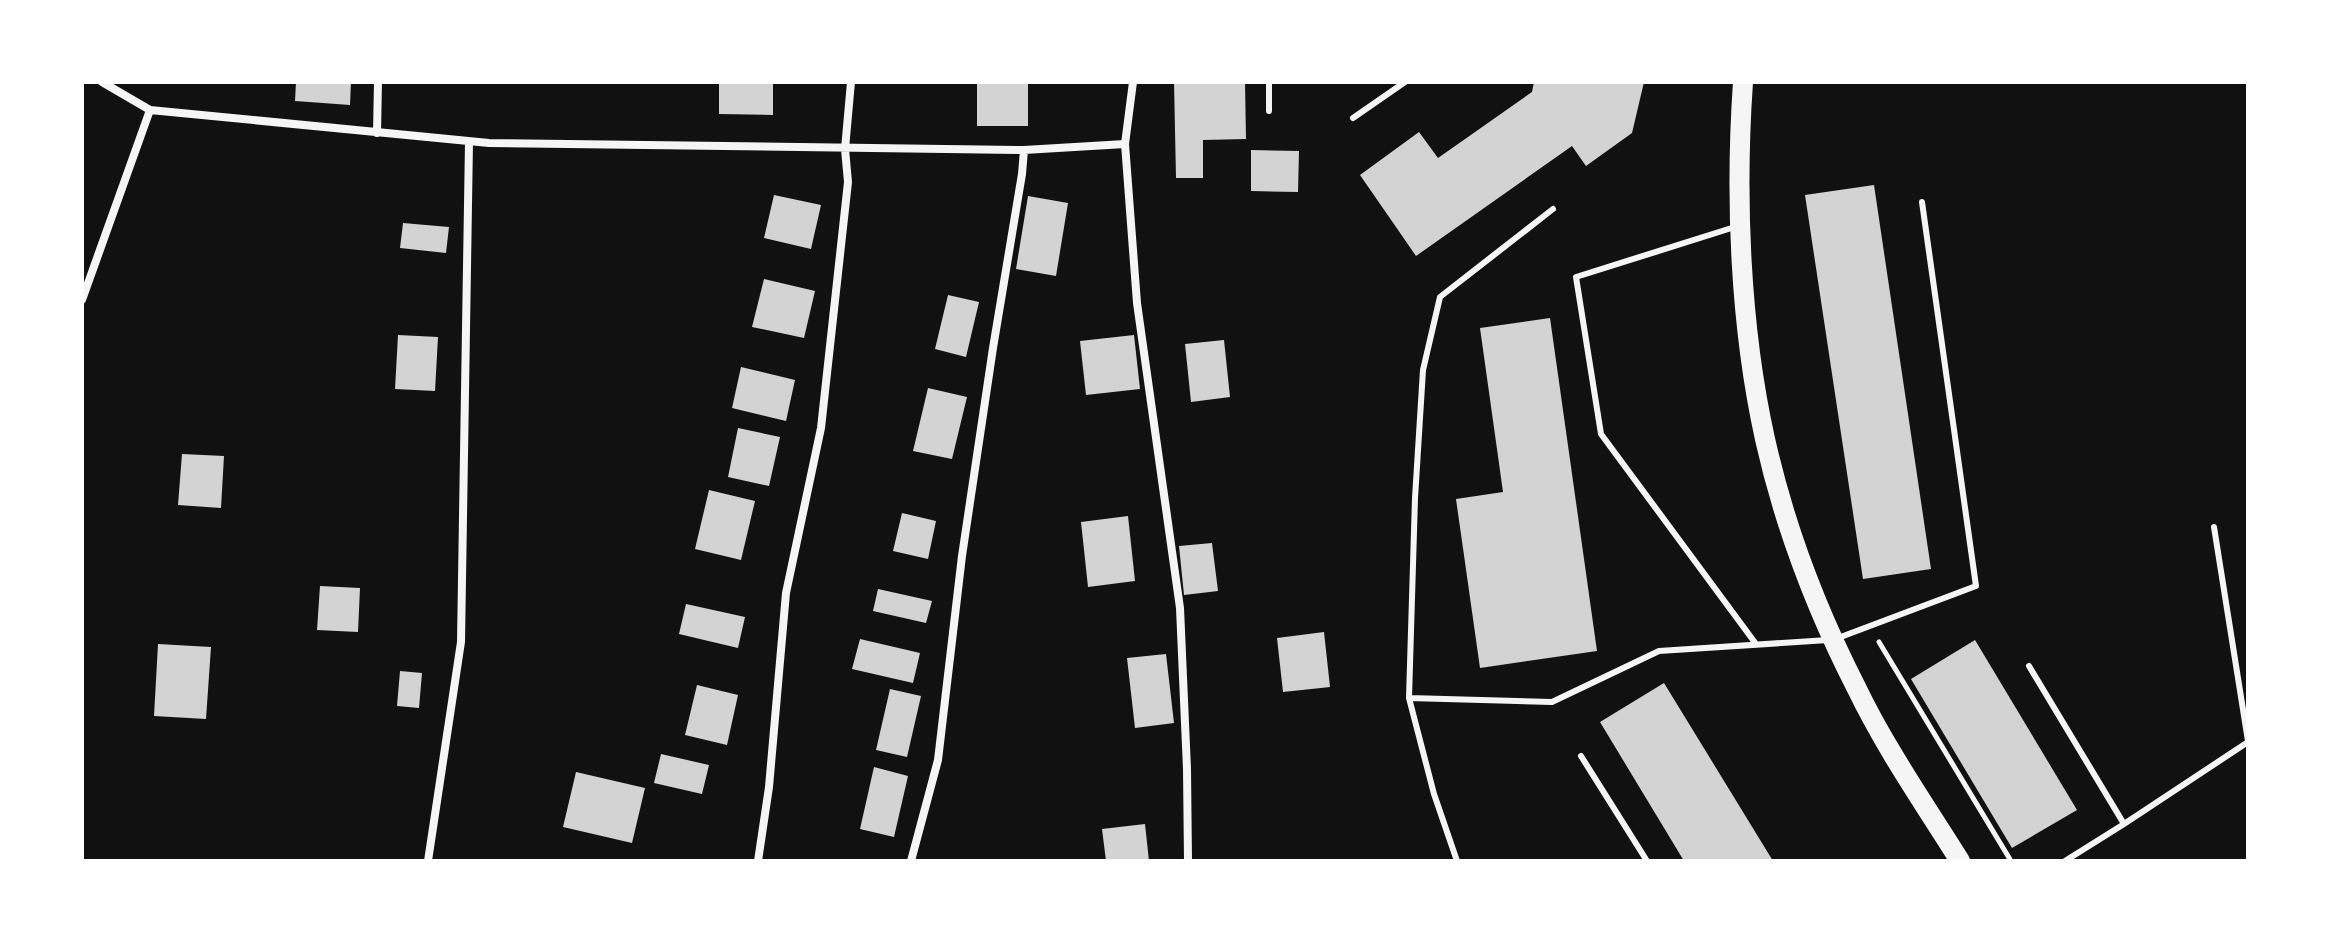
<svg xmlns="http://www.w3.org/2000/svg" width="2330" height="943" viewBox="0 0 2330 943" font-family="'Sofia Sans Condensed',sans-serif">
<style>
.building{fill:#d3d3d3}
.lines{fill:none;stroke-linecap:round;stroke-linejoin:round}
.path{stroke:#f5f5f5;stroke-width:5}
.service{stroke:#f5f5f5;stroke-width:6}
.minor{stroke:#f5f5f5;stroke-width:8}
.primary{stroke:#f5f5f5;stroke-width:20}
</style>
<rect width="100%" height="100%" fill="#111"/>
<path class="building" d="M296,82H351L350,105L295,101Z
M719,82H773V115L719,114Z
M977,82H1028V126H977Z
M1174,82H1245L1246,139L1203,140V178H1176Z
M1534,82H1644L1632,133L1586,166L1572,146L1416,256L1360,175L1419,132L1438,158L1532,92Z
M1251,150L1299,151L1298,192L1251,191Z
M1874,185L1931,569L1863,579L1805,195Z
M774,195L821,205L811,249L764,238Z
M1028,196L1068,203L1056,276L1016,269Z
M403,223L449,227L446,253L400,248Z
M764,279L815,291L804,338L752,327Z
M948,295L979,302L966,357L935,349Z
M1550,318L1597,651L1480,668L1456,499L1503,492L1480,328Z
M398,335L438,337L435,391L395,389Z
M1134,335L1140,389L1086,395L1080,341Z
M1224,340L1230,397L1191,402L1185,344Z
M741,367L795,380L786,421L732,408Z
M928,388L967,397L952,459L913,451Z
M738,428L780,437L769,486L728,477Z
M182,454L224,456L221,508L178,505Z
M709,490L755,501L741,560L695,549Z
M902,513L936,521L928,559L893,551Z
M1128,516L1135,581L1088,587L1081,522Z
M1212,543L1218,591L1184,595L1179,546Z
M320,586L360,588L358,632L317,630Z
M878,589L932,601L926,623L873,611Z
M686,604L745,617L738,648L679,634Z
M1324,632L1330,687L1283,692L1277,638Z
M860,639L920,653L913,683L852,669Z
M1975,640L2077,810L2012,848L1911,679Z
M158,644L211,647L206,719L154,716Z
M1166,654L1174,723L1135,728L1127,658Z
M400,671L422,673L419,708L397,706Z
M1664,683L1773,861H1684L1600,722Z
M697,685L738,695L727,745L685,735Z
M890,689L921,696L907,757L876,750Z
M661,754L709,765L702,794L654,783Z
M874,767L908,776L894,837L860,829Z
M576,772L645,788L632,843L563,827Z
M1145,824L1149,861H1106L1102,829Z"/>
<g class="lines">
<path class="path" d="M1879,642L2011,861"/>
<path class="service" d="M1269,82V111
M1353,118L1405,82
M1553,209L1440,297L1423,370L1415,498L1409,698L1552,702L1659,651L1828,640
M1738,226L1576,277L1601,434L1756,644
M2214,527L2248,741
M1838,638L1976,586L1922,202
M2029,666L2124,824L2065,861
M1409,698L1434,794L1457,861
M1581,756L1647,861
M2124,824L2248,742"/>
<path class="minor" d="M102,82L150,110L489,143L1024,150L1125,144
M1133,82L1125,144L1137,303L1180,608L1187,769L1188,861
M377,133L378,82
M82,300L150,110
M428,861L461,642L469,142
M758,861L769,787L786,593L821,428L848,182L845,149L851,82
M911,861L938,760L962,556L993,348L1022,174L1024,150"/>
<path class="primary" d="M1743,82C1735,197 1740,326 1765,439C1784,524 1817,611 1857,689C1886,749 1925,805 1960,861"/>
</g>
<rect width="2330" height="943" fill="none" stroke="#ffffff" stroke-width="168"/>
</svg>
